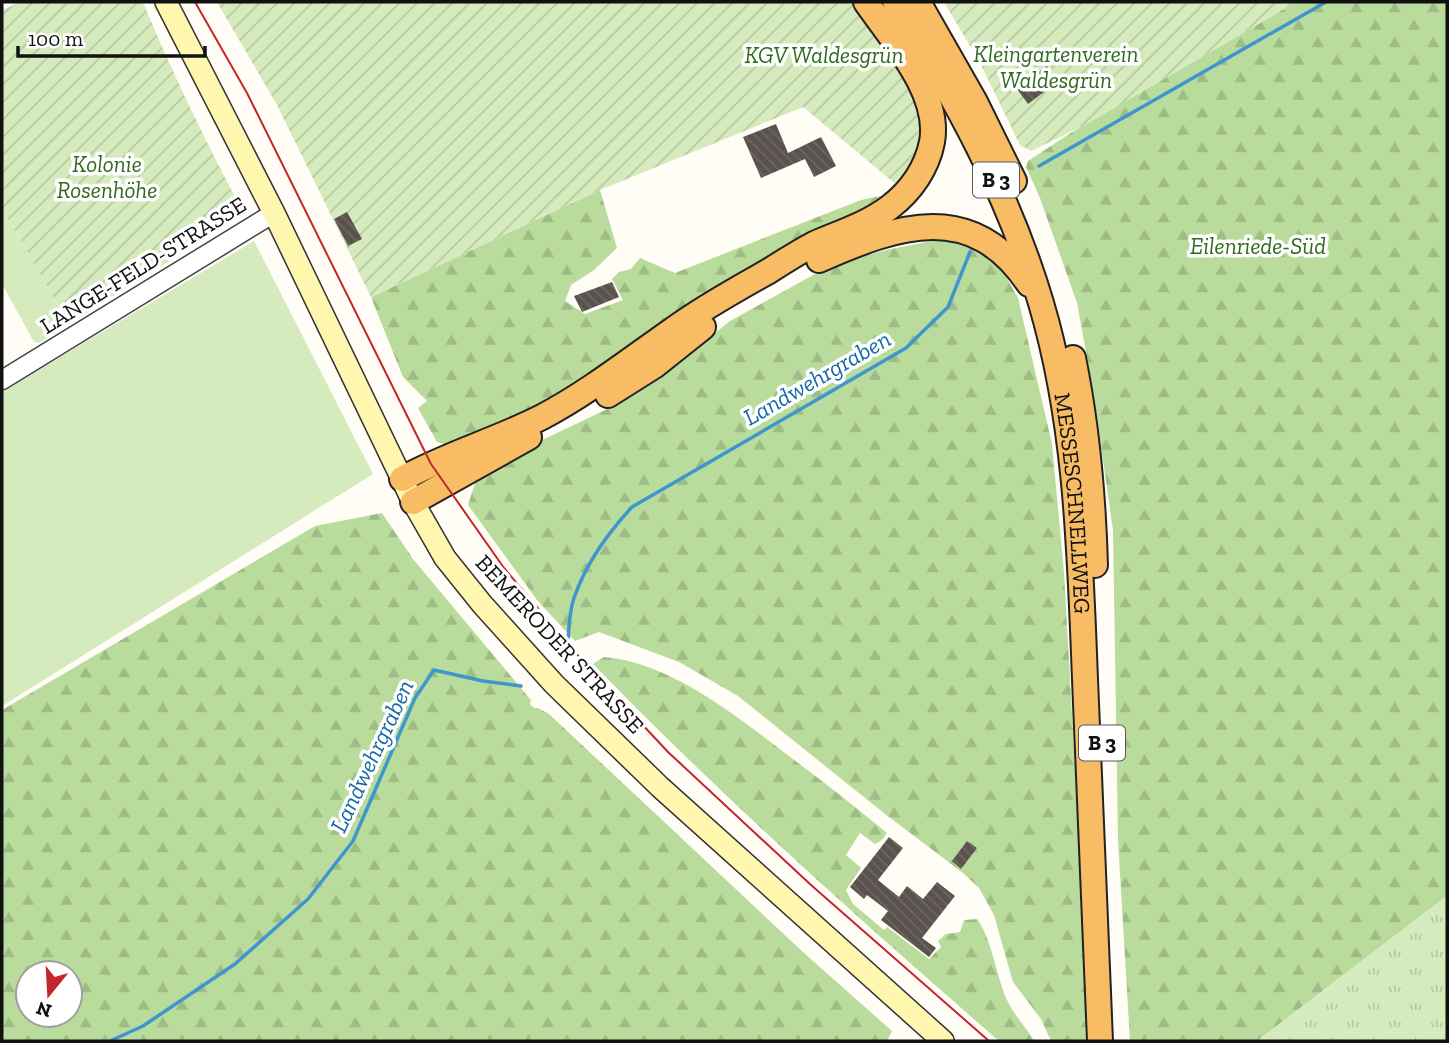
<svg xmlns="http://www.w3.org/2000/svg" width="1449" height="1043" viewBox="0 0 1449 1043" font-family="'Zilla Slab',serif">
<style>
.grass{fill:#d5ebbd}
.forest{fill:url(#forest-firs);fill-rule:evenodd}
.park{fill:url(#park-tufts)}
.garden{fill:url(#garden-furrows)}
.lines{fill:none;stroke-linecap:round;stroke-linejoin:round}
.stream{stroke:#3f96cf;stroke-width:3.5}
.building{fill:url(#building-back-hatch)}
.tertiary-casing{stroke:#444;stroke-width:21}
.secondary-casing{stroke:#333;stroke-width:24}
.trunk-casing{stroke:#222;stroke-width:28}
.tertiary{stroke:#fff;stroke-width:18}
.secondary{stroke:#fff6b0;stroke-width:21}
.trunk{stroke:#f7bc64;stroke-width:24}
.tram{stroke:#c4262e;stroke-width:2}
.labels{text-anchor:middle;stroke-width:7;stroke-linejoin:round;paint-order:stroke}
.shield{fill:#fff;stroke:#585858;stroke-width:2}
.shield-label{font-size:21px;font-weight:bold;fill:#111}
.park-label{font-size:23px;font-style:italic;fill:#2f6b1f;stroke:#fff}
.street-label{font-size:23px;fill:#111;stroke:#fff}
.water-label{font-size:24px;font-style:italic;fill:#1768a6;stroke:#fff}
</style>
<defs>
<pattern id="forest-firs" width="22" height="20" patternUnits="userSpaceOnUse" patternTransform="scale(1.75)"><rect width="22" height="20" fill="#b9dc9c"/><path d="M5 1l3.5 6h-7zM16 11l3.5 6h-7z" fill="#9ebc85"/></pattern>
<pattern id="park-tufts" width="24" height="20" patternUnits="userSpaceOnUse" patternTransform="scale(1.75)"><rect width="24" height="20" fill="#d5ebbd"/><path d="M3 7l-1-3M5 7V3M7 7l1-3M15 17l-1-3M17 17v-4M19 17l1-3" fill="none" stroke="#b6c8a1"/></pattern>
<pattern id="garden-furrows" width="10" height="10" patternUnits="userSpaceOnUse" patternTransform="scale(1.75)"><rect width="10" height="10" fill="#d5ebbd"/><path d="M-1 1l2-2M0 10L10 0M9 11l2-2" fill="none" stroke="#b6c8a1"/></pattern>
<pattern id="building-back-hatch" width="6" height="6" patternUnits="userSpaceOnUse" patternTransform="scale(1.75)"><rect width="6" height="6" fill="#5a524d"/><path d="M-1 5l2 2M0 0l6 6M5-1l2 2" fill="none" stroke="#6d6662"/></pattern>
</defs>
<rect width="100%" height="100%" fill="#fffdf5"/>
<path class="grass" d="M2,208L69,324L39,343L34,342L2,284Z
M254,241L373,474L2,706V392Z"/>
<path class="forest" d="M1296,2H1447V896L1257,1041H1130L1118,840L1113,530L1093,390L1077,303L1040,198L1026,167L1028,161L1069,134Z
M600,190L617,248L594,270L571,285L565,301L585,314L623,300L612,279L619,272L631,269L640,258L675,273L861,200L885,195V199L599,376L516,417L448,445L437,442L418,408L427,401L403,377L371,297Z
M937,240L964,244L985,255L1004,273L1018,298L1052,444L1064,573L1082,890L1086,1041H1051L1041,1019L1013,982L994,915L979,888L963,873L885,814L738,696L679,662L599,632L575,641L537,600L468,505L476,480L536,443L622,402L675,365L730,321L835,263L886,250Z
M382,513L413,559L531,700L530,704L534,708H538L549,714L804,953L892,1031L887,1041H2V710L315,526ZM70,973V1015H28V973Z
M604,657C668,662 731,712 781,750C817,777 852,804 887,833L882,840L875,844L860,833L846,855L861,868L846,890L853,904L884,930L887,927L929,959L941,947L938,941L946,934L960,932L964,920L977,919C992,939 996,976 1007,1000C1014,1015 1026,1027 1034,1041H999C860,920 722,797 593,664Z"/>
<path class="park" d="M1447,896V1041H1257Z"/>
<path class="garden" d="M20,2H143C173,75 207,144 244,214L69,324L2,208V10Z
M217,2H853L916,93L923,116L918,160L898,186L803,107L600,190L371,297L277,105Z
M944,2H1296L1087,124L1031,151L1020,145L980,63Z"/>
<g class="lines">
<path class="stream" d="M1039,166L1326,2
M568,642C569,628 569,612 574,598C586,563 607,534 632,507L906,348L948,307L970,252
M110,1041L143,1026L235,964L308,899L353,841L415,698L434,670L483,681L521,686"/>
</g>
<path class="building" d="M1047,66L1054,79L1042,89L1044,92L1028,104L1015,86Z
M776,124L788,153L821,137L836,166L814,177L805,159L761,178L743,137Z
M347,212L362,239L348,246L334,219Z
M612,282L619,297L582,312L574,296Z
M889,837L903,848L878,880L899,897L907,886L923,899L937,882L955,896L922,938L936,948L929,957L881,920L888,911L867,895L864,899L850,887Z
M967,841L977,848L961,869L952,861Z"/>
<g class="lines">
<g class="tertiary-casing">
<path id="tertiary" d="M2,380L274,213"/>
</g>
<g class="secondary-casing">
<path id="secondary" d="M166,2L274,213L413,502L445,558L482,604L554,684L660,787L943,1041"/>
</g>
<g class="trunk-casing">
<g id="trunk">
<path id="s1" d="M895,2C955,96 1009,195 1041,303C1077,424 1080,553 1085,679C1090,799 1095,920 1100,1041"/>
<path d="M918,2L975,102L1014,181"/>
<path d="M819,260C898,225 972,199 1029,284"/>
<path d="M1073,358C1087,427 1093,495 1095,565"/>
<path d="M608,395L654,366L703,327"/>
<path d="M402,479C447,454 497,440 542,417C589,392 631,359 674,329C704,307 737,289 769,271C783,262 799,252 814,244C839,233 868,224 890,207C911,191 927,168 932,142C941,93 892,40 866,2"/>
<path d="M413,502L529,437"/>
</g>
</g>
<use href="#tertiary" class="tertiary"/>
<use href="#secondary" class="secondary"/>
<use href="#trunk" class="trunk"/>
<path class="tram" d="M195,2L247,93L431,464L504,568L580,658L668,752L811,885L989,1041"/>
</g>
<g class="labels">
<g class="shield">
<rect x="973" y="162.5" width="46" height="35" rx="5"/>
<rect x="1079" y="725.5" width="46" height="35" rx="5"/>
</g>
<g class="shield-label">
<text x="996" y="187">B 3</text>
<text x="1102" y="750">B 3</text>
</g>
<g class="park-label">
<text x="1056" y="62">Kleingartenverein<tspan x="1056" dy="26">Waldesgrün</tspan></text>
<text x="824" y="63">KGV Waldesgrün</text>
<text x="107" y="172">Kolonie<tspan x="107" dy="26">Rosenhöhe</tspan></text>
<text x="1258" y="254">Eilenriede-Süd</text>
</g>
<g class="street-label">
<text transform="translate(143 265) rotate(-32)" y="8">LANGE-FELD-STRASSE</text>
<text dy="8" stroke="none"><textPath href="#s1" startOffset="539">MESSESCHNELLWEG</textPath></text>
<text transform="translate(560 644) rotate(47)" y="8">BEMERODER STRASSE</text>
</g>
<g class="water-label">
<text transform="translate(817 378) rotate(-30)" y="8">Landwehrgraben</text>
<text transform="translate(372 756) rotate(-65)" y="8">Landwehrgraben</text>
</g>
</g>
<rect width="1449" height="1043" fill="none" stroke="#111111" stroke-width="7"/>
<g transform="translate(49 994) rotate(198)"><circle r="33" fill="#ffffff" stroke="#a0a0a0" stroke-width="2"/>
<path d="M0-5L12 26L0 18L-12 26Z" fill="#c4262e"/>
<text y="-10" font-size="19" font-weight="bold" text-anchor="middle" fill="#111111">N</text>
</g>
<path d="M18 46v10h187v-10" fill="none" stroke="#111111" stroke-width="3.5"/>
<text x="28" y="46" font-size="21" fill="#111111" stroke="#ffffff" stroke-width="5" paint-order="stroke">100 m</text>
</svg>
